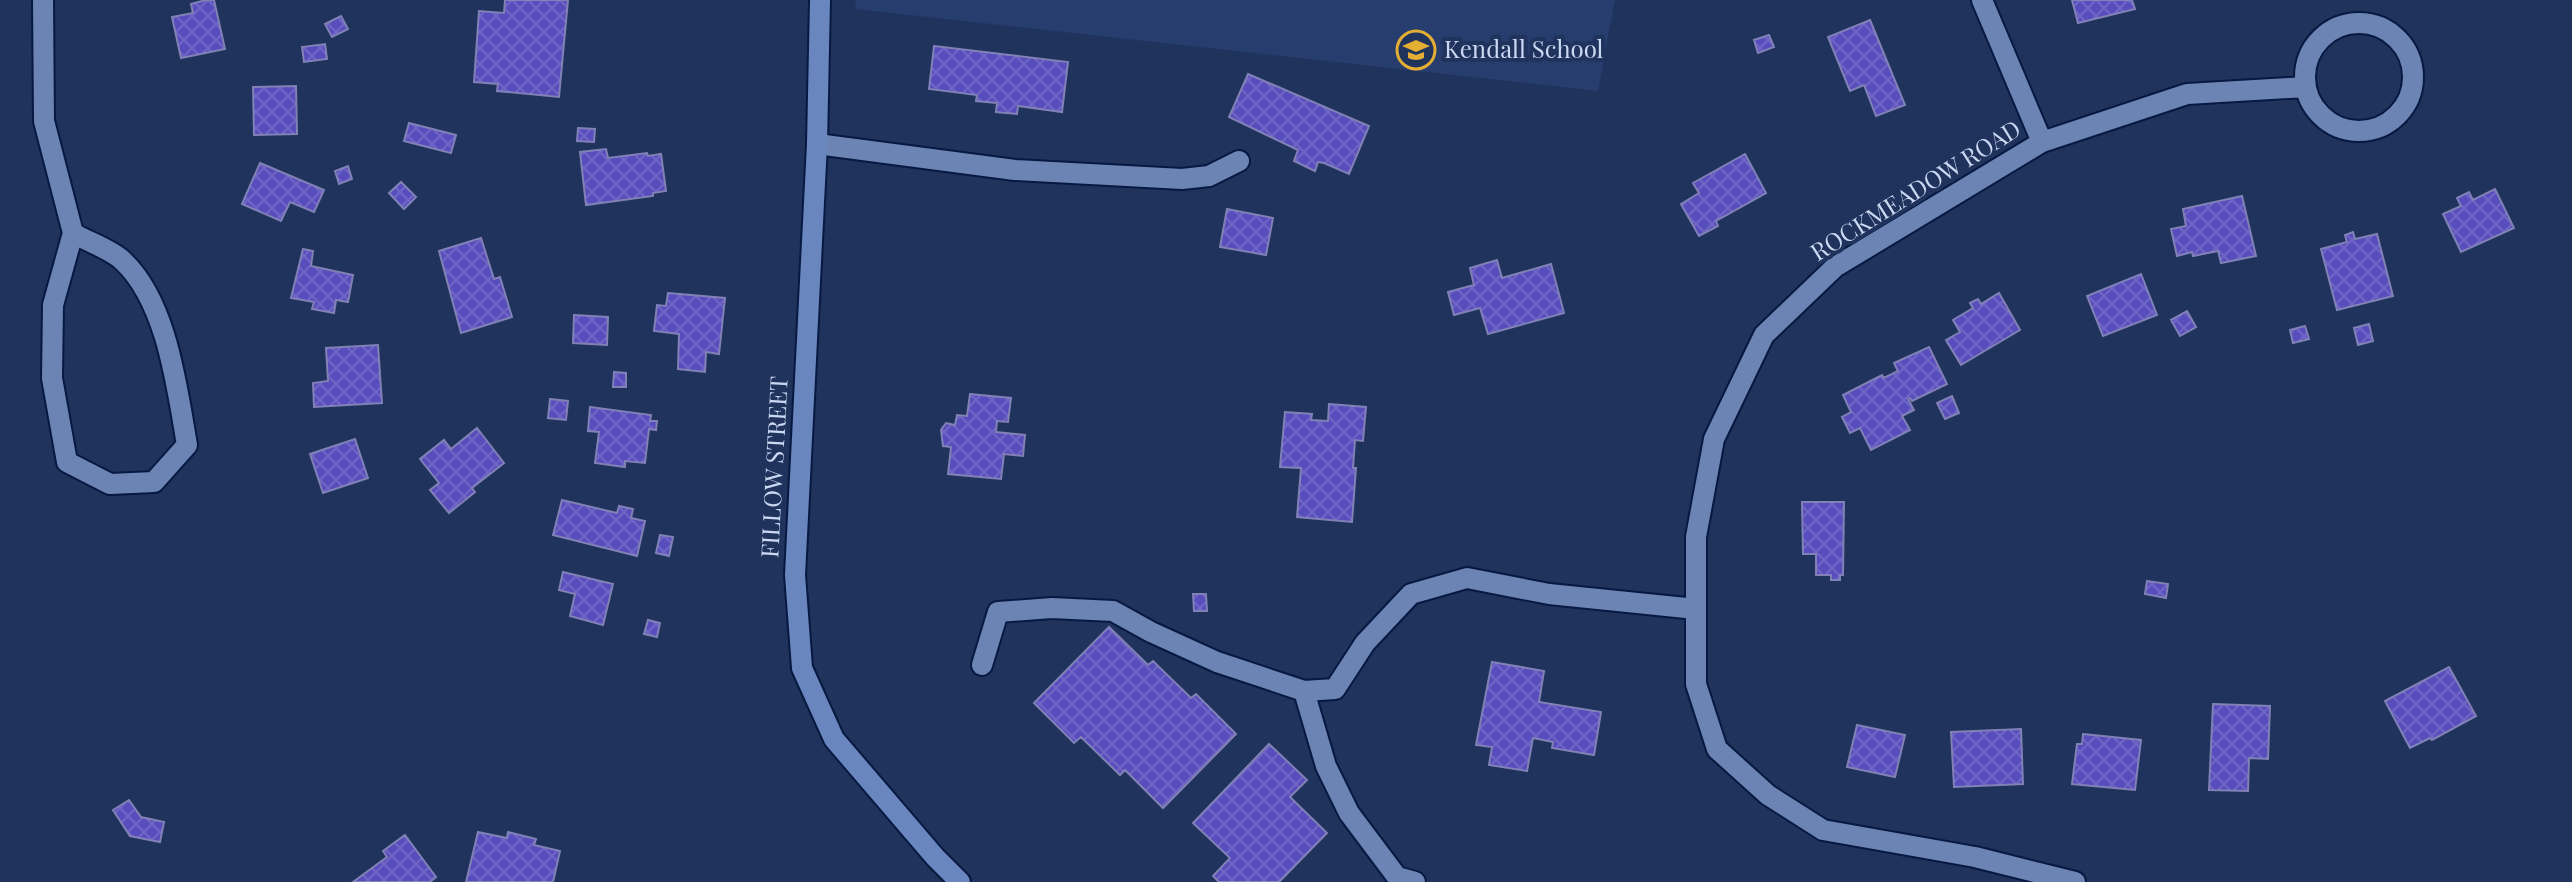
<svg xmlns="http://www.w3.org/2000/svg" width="2572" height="882" viewBox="0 0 2572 882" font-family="'Playfair Display',serif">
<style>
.built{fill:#263d6d}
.building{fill:url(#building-cross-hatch);stroke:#8081b6;stroke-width:2}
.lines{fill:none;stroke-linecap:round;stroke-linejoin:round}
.lane-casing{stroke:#071940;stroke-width:24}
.street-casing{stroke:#071940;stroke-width:24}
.secondary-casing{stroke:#071940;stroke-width:24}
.lane{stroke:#6b84b3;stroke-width:20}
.street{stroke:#6b84b3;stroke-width:20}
.secondary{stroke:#6986be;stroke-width:20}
.labels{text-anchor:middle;stroke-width:8;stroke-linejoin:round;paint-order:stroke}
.poi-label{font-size:24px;fill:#cad8f2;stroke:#1f335d;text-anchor:start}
.street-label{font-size:24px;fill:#cad8f2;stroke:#1f335d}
</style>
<defs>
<pattern id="building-cross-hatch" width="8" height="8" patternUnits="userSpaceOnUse" patternTransform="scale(2)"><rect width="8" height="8" fill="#584dbc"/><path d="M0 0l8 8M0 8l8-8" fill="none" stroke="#6f66c5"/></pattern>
</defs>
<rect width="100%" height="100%" fill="#1f335d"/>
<path class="built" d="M856,0H1615L1598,91L855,9Z"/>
<path class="building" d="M206,0H214L225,49L181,58L172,17L193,13L191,4Z
M505,0H568L559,97L497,91L498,84L474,82L479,11L504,13Z
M2072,0H2132L2135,9L2078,23Z
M341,16L348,29L332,37L325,24Z
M1870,20L1905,105L1876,116L1864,85L1850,91L1828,37Z
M1769,35L1774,47L1758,53L1754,40Z
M325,44L327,59L304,62L302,47Z
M934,46L1068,62L1062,112L1018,106L1017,114L996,112L997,103L976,101L977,95L929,89Z
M1248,74L1369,126L1349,174L1324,163L1318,162L1315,171L1294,161L1298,150L1229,117Z
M296,86L297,134L254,135L253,87Z
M409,123L456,135L451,153L404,141Z
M578,128L595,129L594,142L577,141Z
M606,149L608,158L647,153L648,156L661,154L666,191L653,193V196L586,205L580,152Z
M1745,154L1766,193L1716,221L1718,226L1699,236L1681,204L1699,193L1693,183Z
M260,163L324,190L314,212L290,202L281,221L242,204Z
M348,166L352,179L339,184L335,171Z
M401,182L416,197L404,209L389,193Z
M2495,189L2514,228L2461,252L2443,214L2461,206L2457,198L2469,192L2473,200Z
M2242,196L2256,256L2221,263L2218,251L2193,256L2192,252L2177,256L2171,229L2186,226L2183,209Z
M1227,209L1273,218L1266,255L1220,247Z
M2353,232L2355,239L2377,234L2393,296L2337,310L2321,249L2347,242L2345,235Z
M481,238L494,279L500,277L512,317L461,333L439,251Z
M303,249L313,251L311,266L353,275L348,302L336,300L334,313L312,309L314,302L291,298Z
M1497,260L1502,278L1551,264L1564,313L1488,334L1480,308L1454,315L1448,292L1474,285L1470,268Z
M2141,274L2157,315L2103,336L2087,296Z
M668,293L725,298L719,354L706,352L705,372L678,369L679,334L654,331L657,305L666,306Z
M1999,293L2020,330L1961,365L1946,340L1960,332L1953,320L1973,308L1970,303L1978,299L1981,304Z
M2187,311L2196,327L2180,336L2171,320Z
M574,315L608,317L607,345L573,343Z
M2369,324L2373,341L2358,345L2354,328Z
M2305,326L2309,339L2293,343L2290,330Z
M378,345L382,403L314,407L313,383L328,381L326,348Z
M1929,347L1947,384L1912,401L1910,398L1908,399L1914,410L1902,416L1910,430L1871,450L1860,428L1850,433L1842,417L1851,412L1843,395L1882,375L1884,378L1898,371L1894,363Z
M614,372L626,373V387H613Z
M970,394L1011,398L1008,422L997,421L996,432L1025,435L1023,456L1004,454L1001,479L948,474L951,447L943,446L941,430L946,423L955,425L957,415L967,416Z
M1952,396L1959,413L1945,419L1937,403Z
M550,399L568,401L566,420L548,418Z
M1329,404L1366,407L1363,441L1355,440L1353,468H1356L1352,522L1297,517L1301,468L1280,467L1285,412L1312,414L1311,420L1328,421Z
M590,407L651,415L650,421H657L656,430L649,429L645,463L625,461V467L595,463L599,432L588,431Z
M477,428L504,463L472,488L475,492L449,513L430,490L439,483L420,459L444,440L451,449Z
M355,439L368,478L323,493L310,454Z
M562,500L617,513L619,506L633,509L631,518L645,521L637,556L553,535Z
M1802,502H1844L1843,575H1840V580H1831V575H1816V554H1803Z
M660,535L673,537L669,556L656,553Z
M563,572L613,584L603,625L570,616L575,594L559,590Z
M2147,581L2168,584L2166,598L2145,594Z
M1193,594H1206L1207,611H1194Z
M648,620L660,623L657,637L644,634Z
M1109,627L1148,665L1153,661L1191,698L1196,694L1236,734L1163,808L1125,770L1120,775L1081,737L1074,743L1034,703Z
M1492,662L1544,671L1539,702L1601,712L1594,755L1552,748L1553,742L1533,738L1527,771L1489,765L1492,747L1476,745Z
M2449,667L2476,716L2432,740L2430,738L2410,748L2385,701Z
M2213,704L2270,706L2268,759L2249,758L2248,791L2209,790Z
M1857,725L1905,735L1895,777L1847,767Z
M2021,729L2023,784L1954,787L1951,732Z
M2083,734L2141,740L2135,790L2072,784L2077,744H2082Z
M1269,744L1307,780L1290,797L1327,833L1279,882H1219L1213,876L1230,858L1193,823Z
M129,800L141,817L164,822L160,842L130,836L113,810Z
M478,832L507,838L508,832L536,839L534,845L560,851L553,882H466Z
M405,835L436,877L430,882H353L387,857L383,851Z"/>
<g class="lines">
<g class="lane-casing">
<path id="lane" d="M817,144L1015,170L1182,179L1209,176L1239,161
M982,665L998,612L1052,608L1113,611L1151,632L1217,662L1304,691L1335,689L1365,643L1411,594L1467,578L1549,594L1696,609
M1304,691L1326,766L1349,813L1397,877L1415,882"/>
</g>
<g class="street-casing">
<path id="street" d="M43,0L44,121L73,233L53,305L52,378L67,462L110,484L154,482L187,445C177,388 167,301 122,260C110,249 88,242 73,233
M1982,0L2042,142
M2305 77a54 54 0 1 1 108 0a54 54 0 1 1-108 0Z
M2075,882L1975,857L1823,830L1768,795L1717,749L1696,684V537L1714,439L1764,335L1835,267L2042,142L2187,94L2306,87"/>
</g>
<g class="secondary-casing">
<path id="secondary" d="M820,0L817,144L795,575L802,668L834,739L935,857L960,882"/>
</g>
<use href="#lane" class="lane"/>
<use href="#street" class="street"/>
<use href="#secondary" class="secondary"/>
</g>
<defs>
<g id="school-ring" transform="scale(2)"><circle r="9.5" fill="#1f335d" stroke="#e4ae35" stroke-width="1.5"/><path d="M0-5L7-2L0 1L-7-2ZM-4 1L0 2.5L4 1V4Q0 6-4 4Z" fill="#e4ae35"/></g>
</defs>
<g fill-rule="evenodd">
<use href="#school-ring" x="1416" y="50"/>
</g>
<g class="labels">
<g class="poi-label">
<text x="1444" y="58">Kendall School</text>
</g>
<g class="street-label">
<text transform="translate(1916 191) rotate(-32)" y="8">ROCKMEADOW ROAD</text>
<text transform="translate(775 467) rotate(-87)" y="8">FILLOW STREET</text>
</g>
</g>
</svg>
